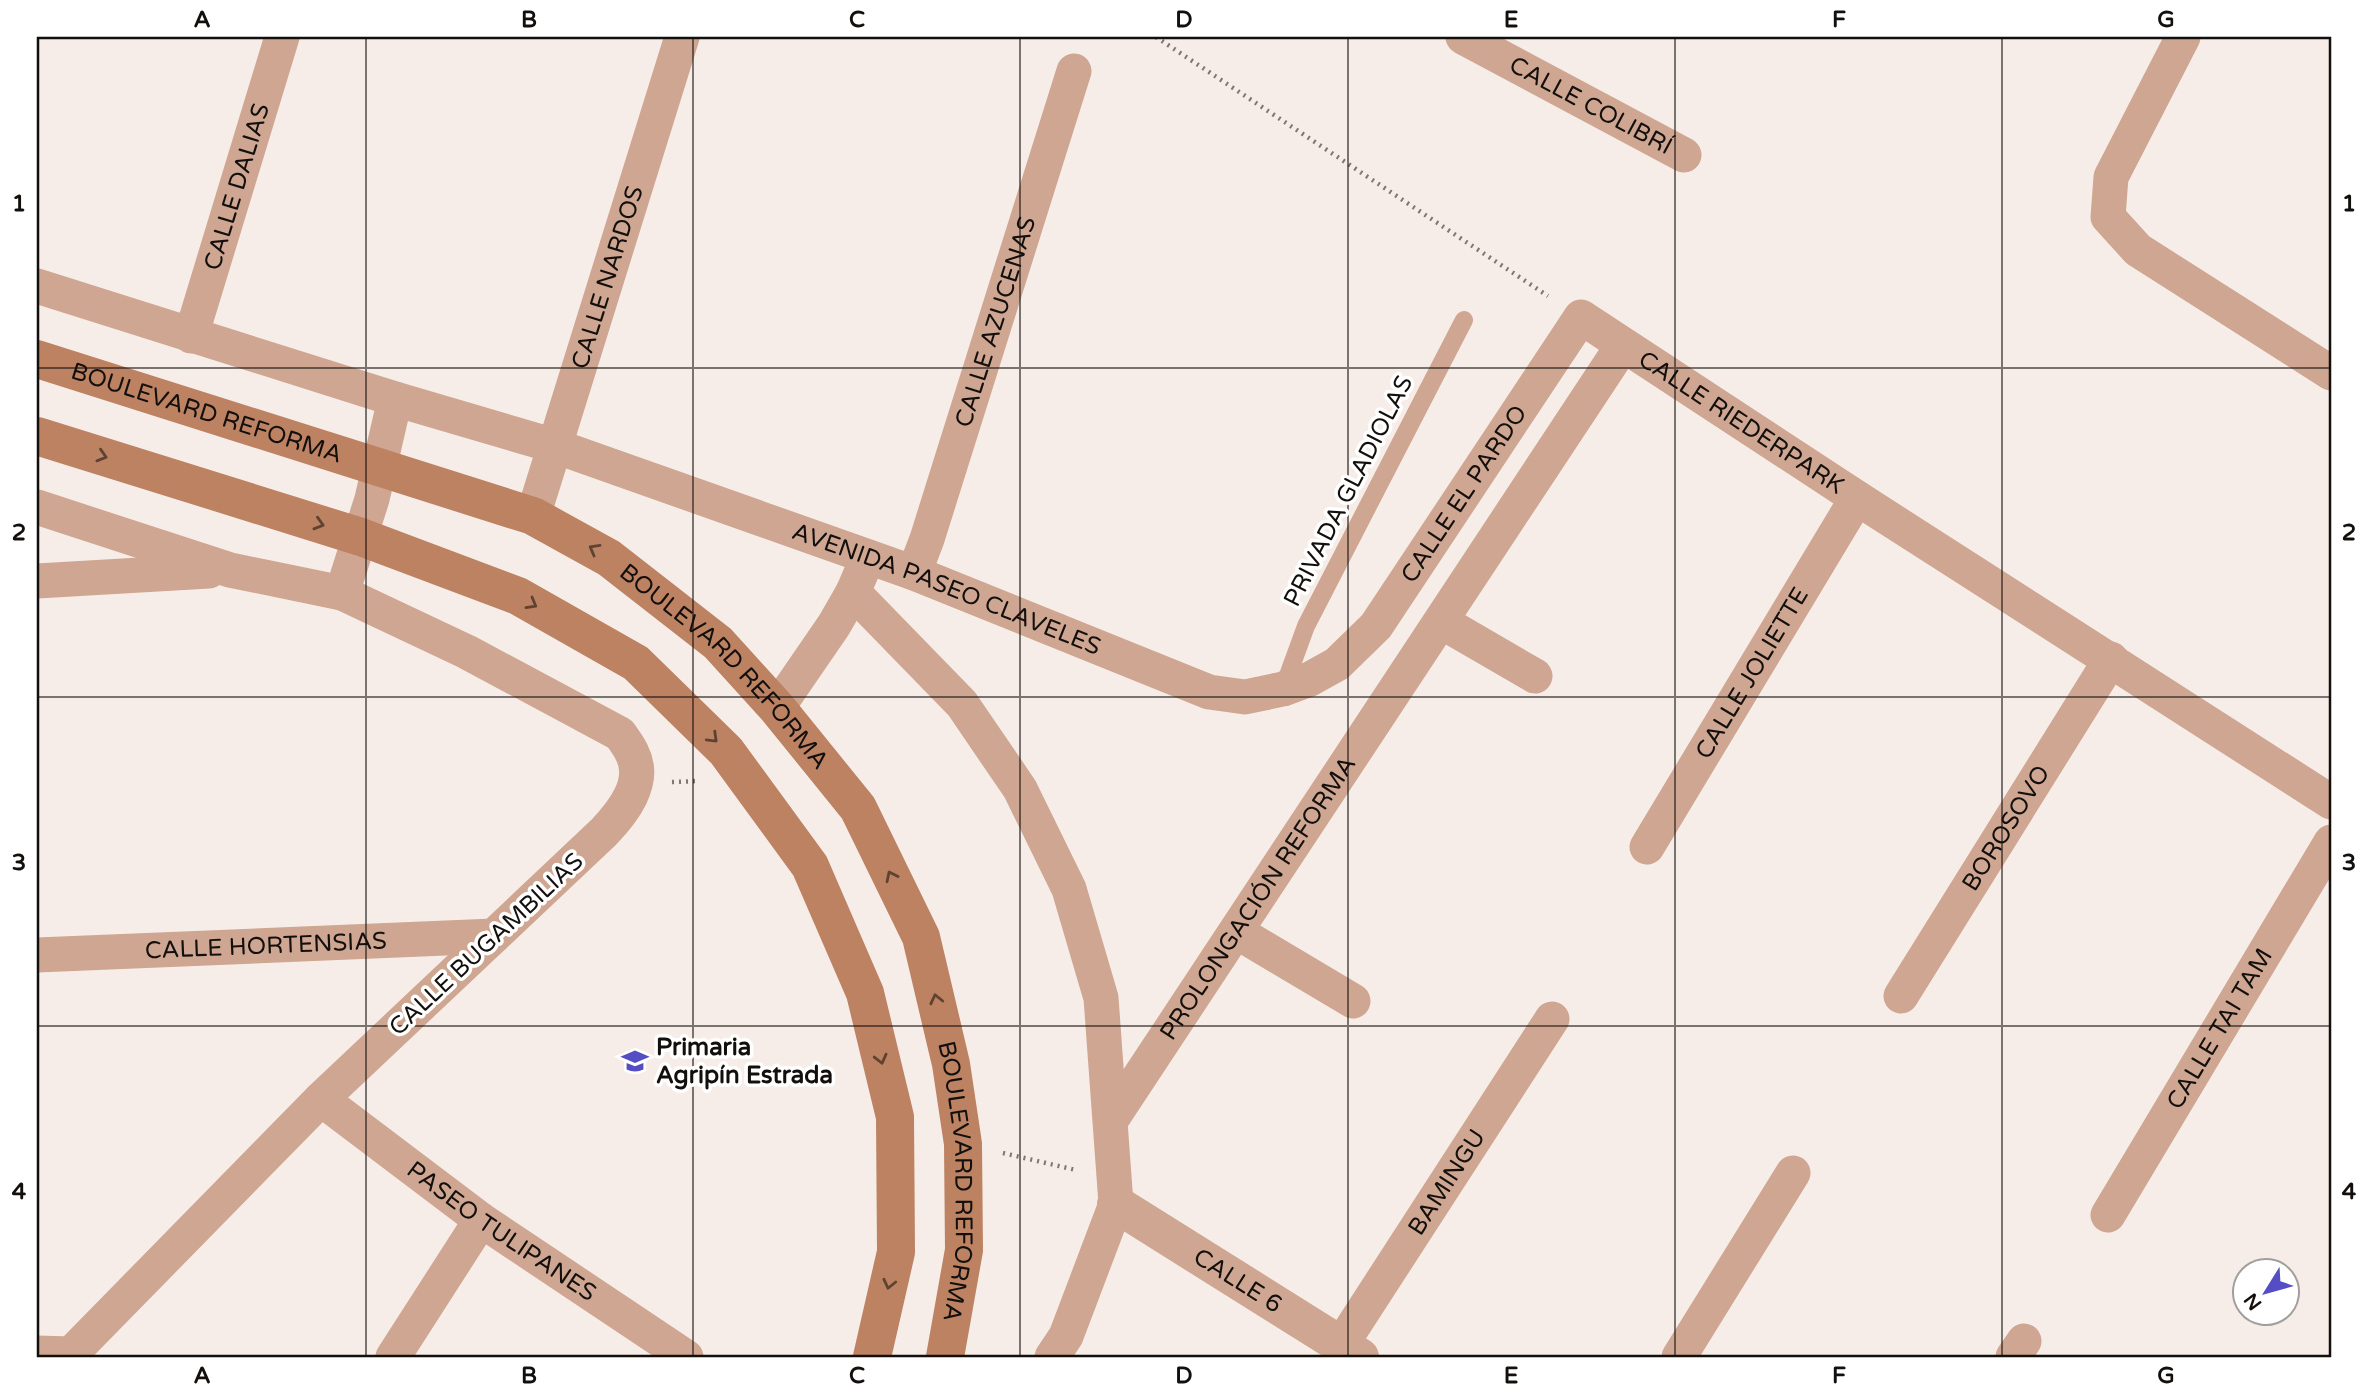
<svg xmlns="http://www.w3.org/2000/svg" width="2368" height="1394" viewBox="0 0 2368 1394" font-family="'Varela Round',sans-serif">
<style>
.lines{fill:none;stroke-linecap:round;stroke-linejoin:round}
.path{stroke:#7d7773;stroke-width:4.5;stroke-dasharray:2 5;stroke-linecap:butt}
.service{stroke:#cfa691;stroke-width:18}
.minor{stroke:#cfa691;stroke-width:35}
.tertiary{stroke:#cfa691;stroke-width:38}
.secondary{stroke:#bc8262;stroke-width:38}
.oneway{stroke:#5e4333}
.grid{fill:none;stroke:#120f0d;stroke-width:2;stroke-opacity:0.55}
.labels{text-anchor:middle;stroke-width:7;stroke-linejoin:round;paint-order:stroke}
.street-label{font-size:24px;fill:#120f0d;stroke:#fff}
.poi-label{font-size:24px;font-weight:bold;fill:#120f0d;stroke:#fff;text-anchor:start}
.neatline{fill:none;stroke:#120f0d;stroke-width:2.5}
.grid-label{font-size:23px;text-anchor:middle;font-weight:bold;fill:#120f0d}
</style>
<rect width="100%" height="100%" fill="#f7ede8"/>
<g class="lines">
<path class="path" d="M1156,37L1548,296
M672,782L698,781
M1003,1153L1076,1170"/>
<path class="service" d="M1283,689L1306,626L1464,320"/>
<g class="minor">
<path id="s1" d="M1463,37L1684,155"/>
<path d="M2183,37L2111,177L2108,217L2138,250L2331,373"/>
<path id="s2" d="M37,286L395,399L555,446L914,573L1209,692L1245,697L1283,689L1310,679L1337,664L1376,626L1581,317L1857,498L2331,802"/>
<path id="s3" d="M191,336L282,37"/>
<path d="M37,507L230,570L342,593L467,652L620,734C624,740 629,746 632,753C647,782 623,812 604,832L321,1099L68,1357"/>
<path id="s4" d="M533,516L682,37"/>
<path d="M868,557L853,592L962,704L1020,789L1069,889L1101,998L1116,1204L1066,1336L1052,1357"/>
<path id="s5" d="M914,573L927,539L1074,71"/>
<path d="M37,581L209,571"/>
<path d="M342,593L372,499L395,399"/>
<path d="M1442,622L1535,676"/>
<path d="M777,708L834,625L853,592"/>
<path id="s6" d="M1647,847L1857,498"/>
<path d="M1237,932L1353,1001"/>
<path id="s7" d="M37,955L494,936"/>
<path id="s8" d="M1901,996L2111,659"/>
<path id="s9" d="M321,1099L481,1220L686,1357"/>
<path id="s10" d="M1111,1120L1623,345"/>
<path id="s11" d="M2108,1215L2331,842"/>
<path id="s12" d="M1341,1345L1552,1019"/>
<path d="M37,1353L71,1354"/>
<path d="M393,1357L481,1220"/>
<path d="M1679,1357L1793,1173"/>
<path d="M2013,1357L2024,1341"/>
</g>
<path class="tertiary" id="s13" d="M1116,1204L1360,1357"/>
<g class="secondary">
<path id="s14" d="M37,359L533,516L609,558L718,643L777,708L858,808L921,937L951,1064L963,1144L964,1250L945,1357"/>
<path d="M37,436L361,537L518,596L636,663L726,751L810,866L865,993L895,1117L896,1252L872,1357"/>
</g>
</g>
<defs><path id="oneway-chevron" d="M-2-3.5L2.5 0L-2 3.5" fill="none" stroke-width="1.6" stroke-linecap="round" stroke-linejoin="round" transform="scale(1.75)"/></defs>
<g class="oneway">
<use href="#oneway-chevron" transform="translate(102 456) rotate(17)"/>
<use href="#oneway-chevron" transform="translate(319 524) rotate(17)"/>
<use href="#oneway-chevron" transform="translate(594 549) rotate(-151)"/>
<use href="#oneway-chevron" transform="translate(532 604) rotate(30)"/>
<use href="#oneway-chevron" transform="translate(713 738) rotate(44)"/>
<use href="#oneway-chevron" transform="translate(891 876) rotate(-116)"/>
<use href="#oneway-chevron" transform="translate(936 999) rotate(-103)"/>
<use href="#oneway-chevron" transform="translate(881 1059) rotate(76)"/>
<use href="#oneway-chevron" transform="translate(889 1284) rotate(103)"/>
</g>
<path class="grid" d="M366,37V1357M693,37V1357M1020,37V1357M1348,37V1357M1675,37V1357M2002,37V1357M37,368H2331M37,697H2331M37,1026H2331"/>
<defs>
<g id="school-bare" transform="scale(2.1)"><path d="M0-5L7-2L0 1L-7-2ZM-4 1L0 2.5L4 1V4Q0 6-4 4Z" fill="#554dc4" stroke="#fff" stroke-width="2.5" paint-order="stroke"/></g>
</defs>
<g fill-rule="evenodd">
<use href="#school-bare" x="635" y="1061"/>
</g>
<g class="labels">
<g class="street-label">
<text dy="8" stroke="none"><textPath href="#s1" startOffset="145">CALLE COLIBRÍ</textPath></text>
<text dy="8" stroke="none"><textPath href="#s3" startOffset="156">CALLE DALIAS</textPath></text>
<text dy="8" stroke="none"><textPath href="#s4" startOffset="250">CALLE NARDOS</textPath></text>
<text dy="8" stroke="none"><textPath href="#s5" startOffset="264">CALLE AZUCENAS</textPath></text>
<text dy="8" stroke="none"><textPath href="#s14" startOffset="178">BOULEVARD REFORMA</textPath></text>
<text dy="8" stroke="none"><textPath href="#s2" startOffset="1993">CALLE RIEDERPARK</textPath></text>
<text transform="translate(1348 491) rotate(-63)" y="8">PRIVADA GLADIOLAS</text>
<text dy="8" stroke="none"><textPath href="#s2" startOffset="1589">CALLE EL PARDO</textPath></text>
<text dy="8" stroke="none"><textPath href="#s2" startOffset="959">AVENIDA PASEO CLAVELES</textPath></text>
<text dy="8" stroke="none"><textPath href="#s14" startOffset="766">BOULEVARD REFORMA</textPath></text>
<text dy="8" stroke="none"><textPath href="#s6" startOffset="203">CALLE JOLIETTE</textPath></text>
<text dy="8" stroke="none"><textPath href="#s8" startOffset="198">BOROSOVO</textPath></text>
<text dy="8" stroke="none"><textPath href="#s10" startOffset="266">PROLONGACIÓN REFORMA</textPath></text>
<text transform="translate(486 944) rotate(-43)" y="8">CALLE BUGAMBILIAS</text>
<text dy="8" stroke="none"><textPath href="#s7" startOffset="229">CALLE HORTENSIAS</textPath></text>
<text dy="8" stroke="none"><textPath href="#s11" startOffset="217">CALLE TAI TAM</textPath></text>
<text dy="8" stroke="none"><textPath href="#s14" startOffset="1354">BOULEVARD REFORMA</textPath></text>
<text dy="8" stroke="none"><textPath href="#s12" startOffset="194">BAMINGU</textPath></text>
<text dy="8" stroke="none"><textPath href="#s9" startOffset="224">PASEO TULIPANES</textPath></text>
<text dy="8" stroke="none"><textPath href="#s13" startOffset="144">CALLE 6</textPath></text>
</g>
<g class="poi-label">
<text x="656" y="1055">Primaria<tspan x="656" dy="28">Agripín Estrada</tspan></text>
</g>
</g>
<rect width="2368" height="1394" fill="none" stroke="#ffffff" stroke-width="77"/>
<g transform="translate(2266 1292) rotate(233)"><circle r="33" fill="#ffffff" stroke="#a09f9e" stroke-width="2"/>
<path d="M0-5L12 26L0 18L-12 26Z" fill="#554dc4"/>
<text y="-10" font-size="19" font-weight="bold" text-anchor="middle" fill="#120f0d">N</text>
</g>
<rect x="38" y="38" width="2292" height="1318" class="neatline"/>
<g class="grid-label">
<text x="202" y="27">A</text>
<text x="529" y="27">B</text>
<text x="857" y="27">C</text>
<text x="1184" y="27">D</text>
<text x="1511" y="27">E</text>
<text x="1839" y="27">F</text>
<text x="2166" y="27">G</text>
<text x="19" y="211">1</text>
<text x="2349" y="211">1</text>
<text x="19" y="540">2</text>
<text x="2349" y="540">2</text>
<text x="19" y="870">3</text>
<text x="2349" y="870">3</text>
<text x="19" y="1199">4</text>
<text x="2349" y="1199">4</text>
<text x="202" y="1383">A</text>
<text x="529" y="1383">B</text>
<text x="857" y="1383">C</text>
<text x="1184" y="1383">D</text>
<text x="1511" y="1383">E</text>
<text x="1839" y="1383">F</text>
<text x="2166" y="1383">G</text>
</g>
</svg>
